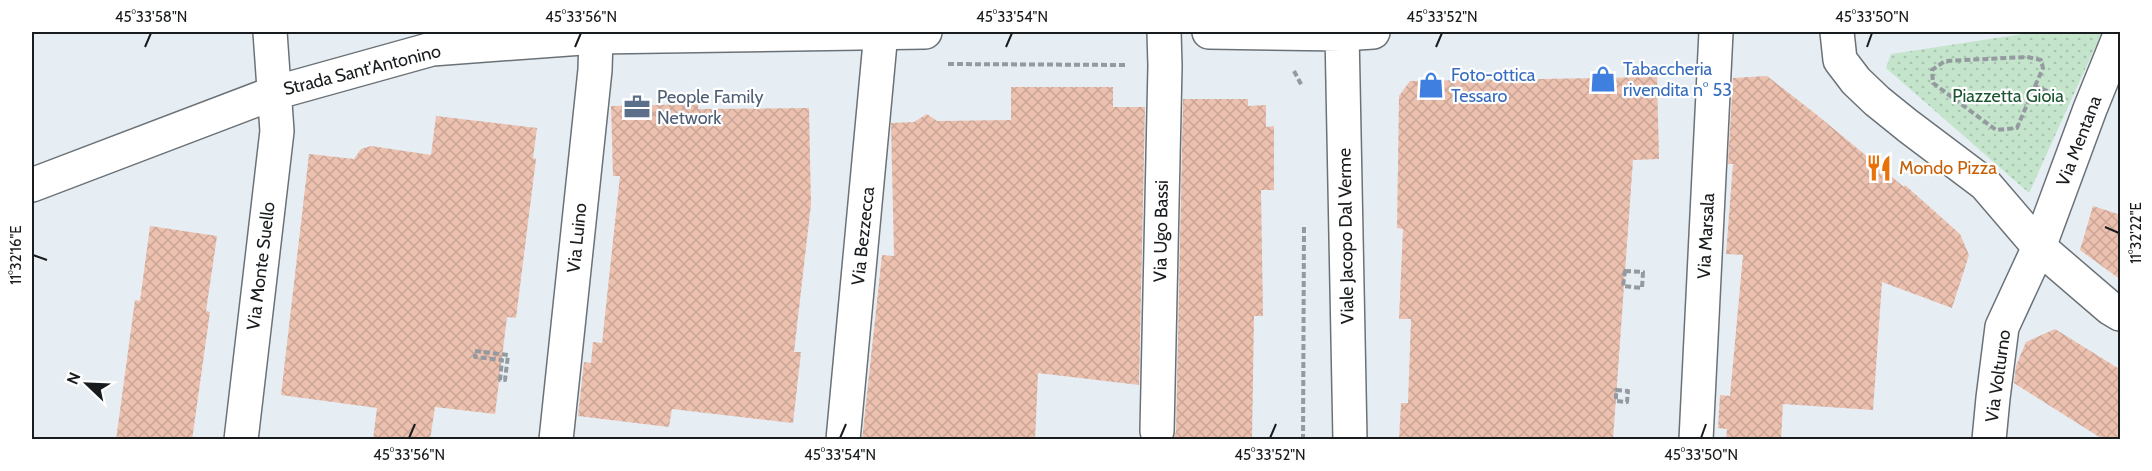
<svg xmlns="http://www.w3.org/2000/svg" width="2152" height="471" viewBox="0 0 2152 471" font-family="Cabin,sans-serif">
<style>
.park{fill:url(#park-dots)}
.building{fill:url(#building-cross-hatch)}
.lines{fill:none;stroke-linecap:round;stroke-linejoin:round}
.minor-casing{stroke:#6b7277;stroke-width:36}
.major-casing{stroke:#6b7277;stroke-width:36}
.path{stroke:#949a9f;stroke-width:4;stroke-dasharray:6 3;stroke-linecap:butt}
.minor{stroke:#fff;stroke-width:33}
.major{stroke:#fff;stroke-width:33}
.ticks{fill:none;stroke:#191c1e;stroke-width:2}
.labels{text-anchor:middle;stroke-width:4.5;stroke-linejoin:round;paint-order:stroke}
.shop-label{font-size:18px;fill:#366cbe;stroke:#fff;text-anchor:start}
.street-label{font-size:18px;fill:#191c1e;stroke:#fff}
.park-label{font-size:18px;fill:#1a5431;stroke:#fff}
.service-label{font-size:18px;fill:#4e5e75;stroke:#fff;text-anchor:start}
.food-label{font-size:18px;fill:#c56008;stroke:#fff;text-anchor:start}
.neatline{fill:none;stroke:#191c1e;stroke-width:2}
.ticks-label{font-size:15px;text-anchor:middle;fill:#191c1e}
</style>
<defs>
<pattern id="park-dots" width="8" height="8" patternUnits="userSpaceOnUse" patternTransform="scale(1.5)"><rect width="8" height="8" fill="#c4e5cc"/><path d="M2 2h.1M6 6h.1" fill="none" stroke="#a8c4af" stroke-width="1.8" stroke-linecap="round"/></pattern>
<pattern id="building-cross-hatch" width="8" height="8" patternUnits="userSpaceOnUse" patternTransform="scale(1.5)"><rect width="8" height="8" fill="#ecc1af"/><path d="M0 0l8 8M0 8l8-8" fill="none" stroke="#caa596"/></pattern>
</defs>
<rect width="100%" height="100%" fill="#e6eef4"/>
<path class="park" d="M2036,32H2102L2029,193L1886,68L1891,54Z"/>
<path class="building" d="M1767,76L1817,115L1904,187L1905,185L1960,234L1969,255L1952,308L1882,282L1873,410L1783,404L1781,440H1726L1727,429L1718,428L1720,395L1730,396L1743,255L1726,254L1733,164H1728L1733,78Z
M1657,77L1659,159L1633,160L1613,440H1399L1401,403H1408L1411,319H1399L1403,229L1397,228L1399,96L1404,89L1410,81Z
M1011,87H1113V107H1145L1139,385L1038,373L1035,440H862L882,255L894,256L891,123L914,122L927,114L937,121L1011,120Z
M1183,99H1248V106L1266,105V127L1274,126V190H1261L1263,316H1254L1252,440L1174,438L1176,431Z
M698,104V109L809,108L811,204L794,352H801L793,423L672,409L669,427L578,416L584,362L591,363L593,342L602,343L620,176H613L611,106Z
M436,116L537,128L533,158L536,159L516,318L507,317L495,414L435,407L430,440H373L377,408L281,395L309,154L354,159L361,149L371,146L431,155Z
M2093,206L2121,215V280L2080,250Z
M150,226L217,236L206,311L210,312L192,440H116L135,300L140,301Z
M2055,329L2121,370V440H2104L2014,383L2016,366L2026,342Z"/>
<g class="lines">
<g class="minor-casing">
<path id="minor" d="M1837,32L1840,60L1856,81L1877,101L1908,126L1985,184L2039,247L2110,308L2120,314
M1342,34L1373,32
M1157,431L1165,66L1164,32
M241,440L277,131L270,32
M556,440L595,70L596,37
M843,440L881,32
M1696,440L1716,32
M1989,440L1993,398L2002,327L2039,247L2090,109L2120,35"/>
</g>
<g class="major-casing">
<path id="major" d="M1209,32L1342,34
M1342,32L1350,440
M32,185L274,93L432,49L596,37L925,32"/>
</g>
<path class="path" d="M948,64L1127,65
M1294,71L1302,86
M2035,86L2043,68L2041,60L2027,57L1945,61L1932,70L1933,83L1996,130L2017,128L2035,86L2054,94
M1625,271L1643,272L1642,288L1623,286Z
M475,351L508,355L505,380H500L502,360L475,357Z
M1616,390L1628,391L1627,402L1616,401Z
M1303,440L1304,225"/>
<use href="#minor" class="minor"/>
<use href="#major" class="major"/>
</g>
<path class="ticks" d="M145,47L151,33M575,47L581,33M1006,47L1012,33M1436,47L1442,33M1867,47L1872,33M2105,227L2119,233M33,255L47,260M409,438L415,424M840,438L846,424M1270,438L1276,424M1701,438L1706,424"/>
<defs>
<g id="shop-bare" transform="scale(2.07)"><path d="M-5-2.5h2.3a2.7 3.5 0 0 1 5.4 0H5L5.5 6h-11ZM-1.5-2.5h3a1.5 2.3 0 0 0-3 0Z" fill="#3f7fe0" stroke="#fff" stroke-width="2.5" paint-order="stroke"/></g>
<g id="office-bare" transform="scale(2.07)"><path d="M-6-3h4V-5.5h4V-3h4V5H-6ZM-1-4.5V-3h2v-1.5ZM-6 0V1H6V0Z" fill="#5c6f8a" stroke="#fff" stroke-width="2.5" paint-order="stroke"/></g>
<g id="restaurant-bare" transform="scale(2.07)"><path d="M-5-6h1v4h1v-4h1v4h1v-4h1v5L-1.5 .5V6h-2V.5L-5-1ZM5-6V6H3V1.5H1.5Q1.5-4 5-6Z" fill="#e8710a" stroke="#fff" stroke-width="2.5" paint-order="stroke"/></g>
</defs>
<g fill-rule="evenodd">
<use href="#shop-bare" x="1603" y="79"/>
<use href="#shop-bare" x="1431" y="85"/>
<use href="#office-bare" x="637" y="107"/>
<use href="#restaurant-bare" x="1879" y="168"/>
</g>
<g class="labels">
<g class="shop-label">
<text x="1623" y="75">Tabaccheria<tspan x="1623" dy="21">rivendita n° 53</tspan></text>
<text x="1451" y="81">Foto-ottica<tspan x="1451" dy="21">Tessaro</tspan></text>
</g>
<g class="street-label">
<text transform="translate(362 70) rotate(-14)" y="6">Strada Sant'Antonino</text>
<text transform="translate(2079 141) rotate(-69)" y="6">Via Mentana</text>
<text transform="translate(1161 231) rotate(-89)" y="6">Via Ugo Bassi</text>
<text transform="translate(863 236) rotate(-84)" y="6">Via Bezzecca</text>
<text transform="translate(1346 236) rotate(-91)" y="6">Viale Jacopo Dal Verme</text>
<text transform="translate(1706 236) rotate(-87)" y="6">Via Marsala</text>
<text transform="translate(577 238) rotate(-84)" y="6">Via Luino</text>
<text transform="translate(261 266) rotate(-83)" y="6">Via Monte Suello</text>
<text transform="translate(1998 376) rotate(-82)" y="6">Via Volturno</text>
</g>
<g class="park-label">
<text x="2008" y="102">Piazzetta Gioia</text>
</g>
<g class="service-label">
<text x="657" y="103">People Family<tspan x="657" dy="21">Network</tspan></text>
</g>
<g class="food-label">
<text x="1899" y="174">Mondo Pizza</text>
</g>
</g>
<rect width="2152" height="471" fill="none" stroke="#ffffff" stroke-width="66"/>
<g transform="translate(87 384) rotate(293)" stroke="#ffffff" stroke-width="4.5" paint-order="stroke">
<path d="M0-4.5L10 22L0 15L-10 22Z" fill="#191c1e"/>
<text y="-9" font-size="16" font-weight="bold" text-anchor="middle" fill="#191c1e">N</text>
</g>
<rect x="33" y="33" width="2086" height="405" class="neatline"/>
<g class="ticks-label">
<text x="151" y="22">45°33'58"N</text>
<text x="581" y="22">45°33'56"N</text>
<text x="1012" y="22">45°33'54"N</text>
<text x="1442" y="22">45°33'52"N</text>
<text x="1872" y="22">45°33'50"N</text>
<text transform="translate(2136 233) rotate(-90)" y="5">11°32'22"E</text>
<text transform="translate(16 255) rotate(-90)" y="5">11°32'16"E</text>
<text x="409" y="460">45°33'56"N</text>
<text x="840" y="460">45°33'54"N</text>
<text x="1270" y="460">45°33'52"N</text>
<text x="1701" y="460">45°33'50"N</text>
</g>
</svg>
